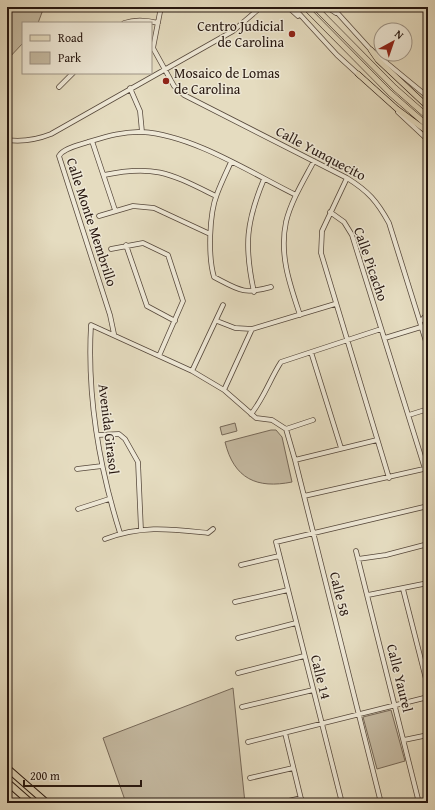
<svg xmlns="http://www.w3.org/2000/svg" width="435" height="810" viewBox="0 0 435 810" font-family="'Gentium Book Plus',serif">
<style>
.green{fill:#c5baa2;stroke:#766858}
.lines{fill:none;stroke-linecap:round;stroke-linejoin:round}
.minor-casing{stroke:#56483b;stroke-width:5.5}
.major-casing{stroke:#26160f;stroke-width:6}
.highway-casing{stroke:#26160f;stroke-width:8}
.minor{stroke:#eee8d6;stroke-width:4}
.major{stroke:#e5dcc0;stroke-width:5}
.highway{stroke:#e5dcc0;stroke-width:6}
.poi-dot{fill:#8f2418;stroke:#eee8d6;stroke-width:1.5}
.labels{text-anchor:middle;stroke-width:3;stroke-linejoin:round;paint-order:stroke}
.poi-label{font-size:14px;fill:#26160f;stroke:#eee8d6;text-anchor:end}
.street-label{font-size:14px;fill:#26160f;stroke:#eee8d6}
</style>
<rect width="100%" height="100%" fill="#e5dcc0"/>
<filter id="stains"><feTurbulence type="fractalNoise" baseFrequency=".005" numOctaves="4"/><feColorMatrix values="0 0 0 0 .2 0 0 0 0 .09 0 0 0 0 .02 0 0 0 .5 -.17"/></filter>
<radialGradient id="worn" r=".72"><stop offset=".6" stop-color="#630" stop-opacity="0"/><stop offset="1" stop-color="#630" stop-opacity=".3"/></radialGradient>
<path class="green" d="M7,7H44L38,23H23V43L7,60Z
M235,423L237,431L222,435L220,427Z
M271,430H276L282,437L292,482C257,489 234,479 225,442Z
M233,688L245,803H126L103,738Z
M391,710L405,761L377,769L363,717Z"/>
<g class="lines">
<g class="minor-casing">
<path id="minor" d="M161,7L153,48L174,86L184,95L347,178C368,191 377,201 389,223L428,348
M288,7L298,16
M293,7L337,55L360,76
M327,7L336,13
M332,7L371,50L428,97
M124,23C136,19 146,20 158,23
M59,87L73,73
M130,88L140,111L142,132
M398,112L428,140
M7,140C23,142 36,140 51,134L233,31L261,7
M92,141L115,210
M231,162C226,173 221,183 217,194C209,214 208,257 214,277C239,290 243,295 271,287
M104,175C155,164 171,174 216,196
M347,178L322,231L321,253L389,478
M330,212L344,222L352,235L425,469
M99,216L133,206L154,208L210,234
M126,245L147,306L175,321
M111,249L143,243L168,255L183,301L159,356
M254,292C244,246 246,222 264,179
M300,315C290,285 279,255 286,222C291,201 304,180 314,161
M217,321L235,328L252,329L335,304
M420,322L428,313
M114,334L110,315L59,156C63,148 80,145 88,142C105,137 124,131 142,132C193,135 251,173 296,195
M385,338L421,327
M311,352L341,448
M192,371L223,305
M224,390L252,329
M251,414C264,398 270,379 281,362L381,329
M409,415L428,409
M286,429L313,420
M98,435L119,434L125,439L138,462L141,530
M295,460L377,440
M77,469L102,466
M304,496L428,468
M78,509L109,499
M120,533C99,466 87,395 91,325L192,371L224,390L256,418L272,420L286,429L295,460L381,803
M105,539C142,525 170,529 208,533L213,529
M356,551L419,803
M358,559L386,555L428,544
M241,565L279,556
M403,589L428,687
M368,595L428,583
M235,602L288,590
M238,638L296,623
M238,673L304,656
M242,707L313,690
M285,733L302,803
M404,740L428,735
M248,742L428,697
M250,778L293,768
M280,803L301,798
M342,803L276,542L428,506"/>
</g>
<g class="major-casing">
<path id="major" d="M305,7L390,93L428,126
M315,7L395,88L428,117
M371,50L378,60L428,107
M358,74L397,109L428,132"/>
</g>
<g class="highway-casing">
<path id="highway" d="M7,768L47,803
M7,782L31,803"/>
</g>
<use href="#minor" class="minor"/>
<use href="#major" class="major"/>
<use href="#highway" class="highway"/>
</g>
<g class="poi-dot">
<circle cx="292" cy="34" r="4"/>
<circle cx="166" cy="81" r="4"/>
</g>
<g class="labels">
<g class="poi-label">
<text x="284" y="31">Centro Judicial<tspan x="284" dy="16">de Carolina</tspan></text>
<text x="174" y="78" text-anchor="start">Mosaico de Lomas<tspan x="174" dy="16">de Carolina</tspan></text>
</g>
<g class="street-label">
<text transform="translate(321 153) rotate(28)" y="5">Calle Yunquecito</text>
<text transform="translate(92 222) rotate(72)" y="5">Calle Monte Membrillo</text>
<text transform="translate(371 264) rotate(71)" y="5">Calle Picacho</text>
<text transform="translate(109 429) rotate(83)" y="5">Avenida Girasol</text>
<text transform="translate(340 594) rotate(76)" y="5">Calle 58</text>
<text transform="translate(321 677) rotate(76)" y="5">Calle 14</text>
<text transform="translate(400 678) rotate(76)" y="5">Calle Yaurel</text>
</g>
</g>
<rect width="435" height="810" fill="none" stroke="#e5dcc0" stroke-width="24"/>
<rect x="8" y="8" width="419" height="794" fill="none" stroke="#26160f" stroke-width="2"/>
<rect x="12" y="12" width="411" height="786" fill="none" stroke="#26160f"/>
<rect x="22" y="22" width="130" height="52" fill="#eee8d6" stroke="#9e9486"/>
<rect x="30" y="35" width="20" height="6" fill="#e5dcc0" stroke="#9e9486"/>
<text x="58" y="42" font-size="12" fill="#26160f">Road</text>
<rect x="30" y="52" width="20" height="12" fill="#c5baa2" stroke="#9e9486"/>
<text x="58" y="62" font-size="12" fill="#26160f">Park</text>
<g transform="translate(393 42) rotate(40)"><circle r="19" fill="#eee8d6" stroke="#9e9486"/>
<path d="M0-3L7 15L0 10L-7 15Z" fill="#8f2418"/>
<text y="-6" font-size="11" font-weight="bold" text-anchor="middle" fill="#26160f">N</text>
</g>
<path d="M24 780v6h117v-6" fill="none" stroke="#26160f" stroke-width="2"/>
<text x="30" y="780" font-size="12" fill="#26160f" stroke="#eee8d6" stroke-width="3" paint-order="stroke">200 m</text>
<rect width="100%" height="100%" filter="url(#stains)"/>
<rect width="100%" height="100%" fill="url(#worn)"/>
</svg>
